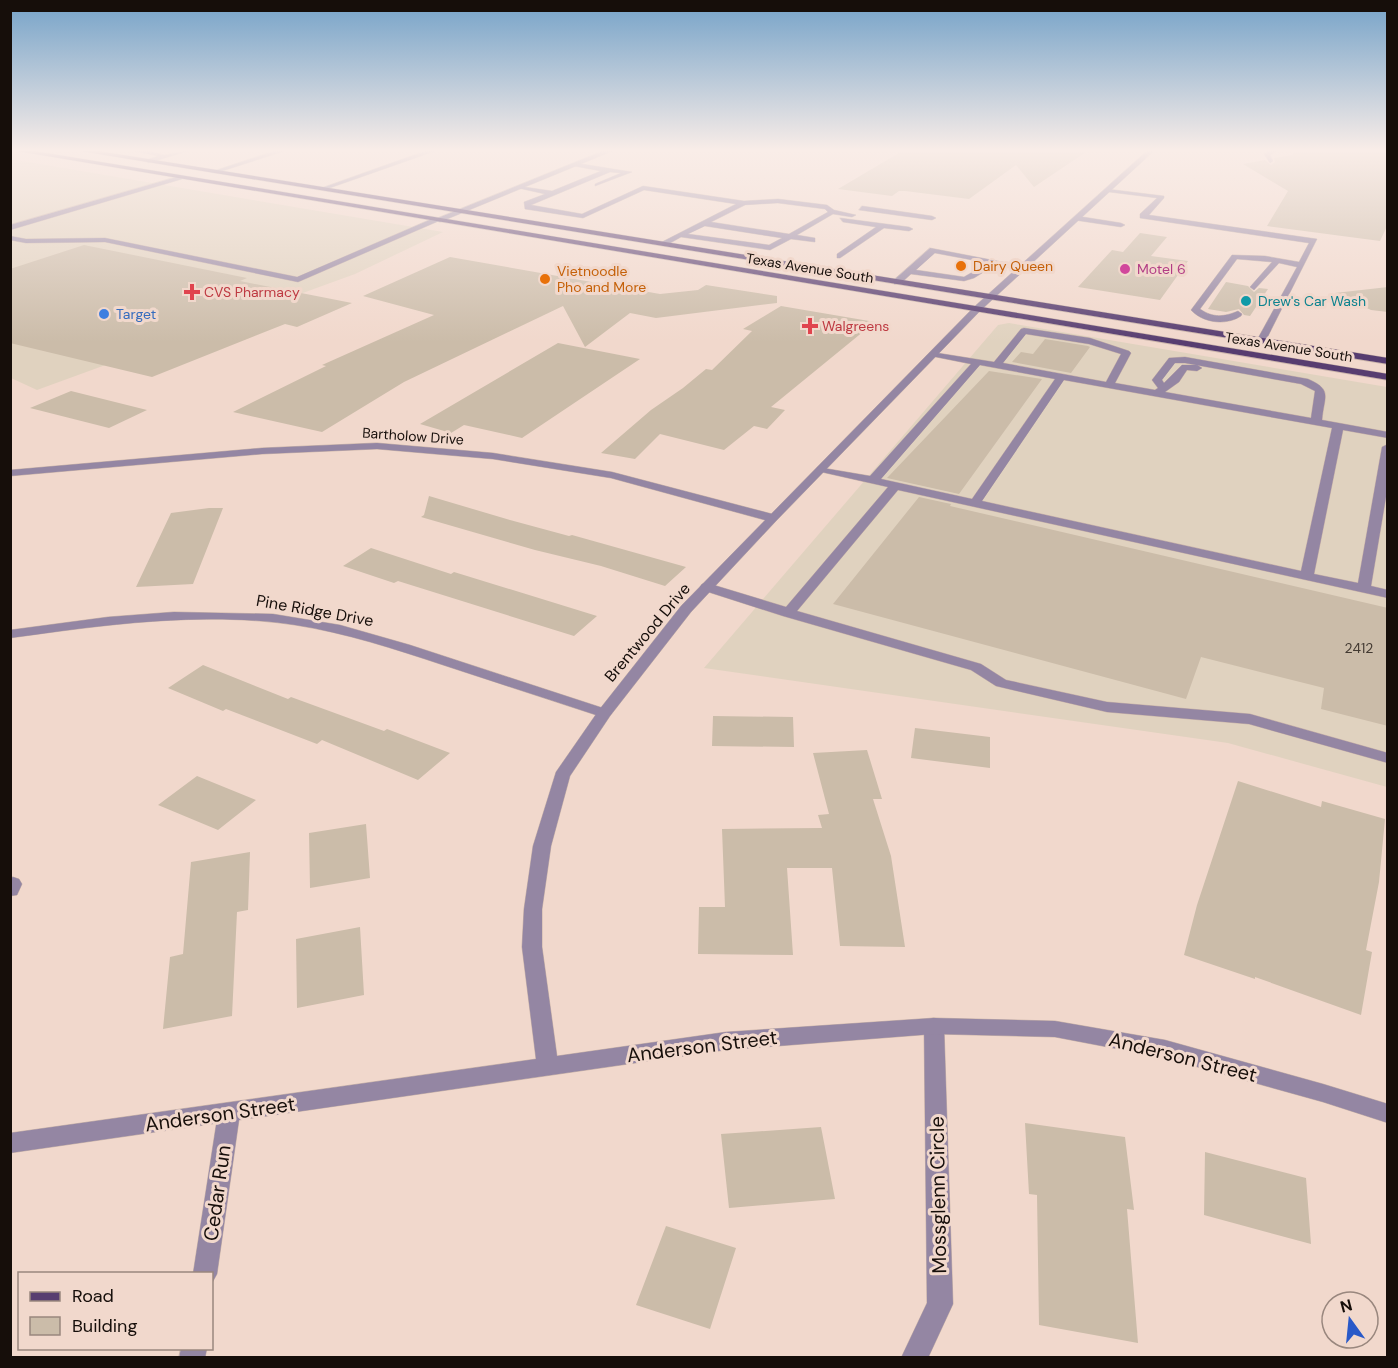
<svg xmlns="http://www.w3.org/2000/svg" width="1398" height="1368" viewBox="0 0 1398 1368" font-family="'DM Sans',sans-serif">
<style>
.commercial{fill:#e0d2bf}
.building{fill:#cbbca9}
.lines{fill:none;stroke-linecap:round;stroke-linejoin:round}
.service-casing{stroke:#cab4a9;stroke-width:1}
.minor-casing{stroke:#cab4a9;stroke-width:1}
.tertiary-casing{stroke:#cab4a9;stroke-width:1}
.primary-casing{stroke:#cab4a9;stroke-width:1}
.service{fill:#9486a3;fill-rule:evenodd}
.minor{fill:#9486a3;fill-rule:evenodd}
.tertiary{fill:#9486a3;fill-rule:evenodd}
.primary{fill:#573d70;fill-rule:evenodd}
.food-dot{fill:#e8710a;stroke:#f1d8cc;stroke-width:2}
.hotel-dot{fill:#d1479c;stroke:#f1d8cc;stroke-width:2}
.health-dot{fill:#e0444e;stroke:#f1d8cc;stroke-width:2}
.culture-dot{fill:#0f9aa8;stroke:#f1d8cc;stroke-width:2}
.shop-dot{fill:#3f7fe0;stroke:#f1d8cc;stroke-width:2}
.labels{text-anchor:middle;stroke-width:6;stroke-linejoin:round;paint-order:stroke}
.far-food-label{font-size:14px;fill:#c56008;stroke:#f1d8cc;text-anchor:start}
.far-street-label{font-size:14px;fill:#160e0a;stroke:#f1d8cc}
.far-hotel-label{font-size:14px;fill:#b23c85;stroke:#f1d8cc;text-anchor:start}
.far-health-label{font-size:14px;fill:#be3a42;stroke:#f1d8cc;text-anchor:start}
.far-culture-label{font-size:14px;fill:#0d838f;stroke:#f1d8cc;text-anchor:start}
.far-shop-label{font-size:14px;fill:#366cbe;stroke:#f1d8cc;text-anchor:start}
.number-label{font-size:14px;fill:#433a32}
.street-label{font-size:16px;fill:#160e0a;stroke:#f1d8cc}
.near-street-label{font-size:20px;fill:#160e0a;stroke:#f1d8cc}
</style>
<rect width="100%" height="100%" fill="#f1d8cc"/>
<path class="commercial" d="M10,159L443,232L355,274L37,390L11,378Z
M1009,323L1387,387V787L1228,743L704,668L998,325Z"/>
<path class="building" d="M904,150H1089L1034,187L1016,165L969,199L905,191H899L892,196L838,189Z
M1293,150H1388V224L1380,241L1267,226L1288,191L1243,164L1265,160L1271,165L1275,162L1274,158L1293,155Z
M1140,233L1167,237L1151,256L1188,261L1160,300L1078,287L1112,250L1123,252Z
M84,245L247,278L240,281L352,303L297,327L285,324L152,377L10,343V269Z
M450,257L660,294L698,290L706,285L777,296V303L656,318L630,313L585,347L563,306L404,382L322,432L233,412L326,366L322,365L434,315L363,296Z
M1226,282L1248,286L1254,292L1259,288L1268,289L1250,316L1244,315L1239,309L1226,312L1208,309Z
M1388,287V312L1371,310L1335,293Z
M781,306L875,322L771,407L785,410L767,429L754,426L724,450L660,434L635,459L601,453L651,410L683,388L706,369L712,370L752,331L743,329Z
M1045,339L1088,346L1090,347L1071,373L1012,362L1021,352L1033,354Z
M558,343L640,359L522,438L464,425L451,433L420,424Z
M989,371L1042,379L959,494L887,478Z
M71,391L147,410L109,428L30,408Z
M429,496L510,520L569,536L572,535L686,567L665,586L601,566L535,550L421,517L424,515Z
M919,497L951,504L950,506L1388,608V726L1321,709L1324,688L1201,657L1186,699L833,604Z
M209,508H223L193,584L136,587L171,513Z
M371,548L451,574L454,572L597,616L574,636L398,581L394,583L343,566Z
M203,665L288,699L291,697L384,731L387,729L450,753L418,780L322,740L317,744L226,709L223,711L168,688Z
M713,716L793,717L794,747L712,746Z
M915,728L990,737V768L911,758Z
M867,750L882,799H873L891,856L905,947L840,946L832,868H787L793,955L698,954L699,907H725L722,829L822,828L818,815L829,814L813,753Z
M197,776L256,800L218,830L158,805Z
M1238,781L1321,807L1322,801L1385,819L1379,882L1366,950L1372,952L1361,1015L1255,977V979L1184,955L1197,905Z
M366,824L370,878L310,888L309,833Z
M250,852L248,910L237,912L232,1016L163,1029L170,957L183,954L191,862Z
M360,927L364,995L297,1008L296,939Z
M1025,1123L1125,1137L1134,1210L1127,1209L1138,1343L1039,1325L1037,1195L1029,1194Z
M821,1127L835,1199L729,1208L721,1134Z
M1205,1152L1306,1178L1311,1244L1204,1215Z
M666,1226L736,1248L710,1329L636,1305Z"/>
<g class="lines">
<g class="service-casing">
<path id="service" d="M128,150H145L164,155L192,150L148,163L146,160L158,156Z
M576,163L632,172L595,186V184L621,173L610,172L531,205L582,214L643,186L744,201L778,199L827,205L834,210L856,215L852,217L833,214L797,235L815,238V242L791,239L770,250L681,237L665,246L658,244L736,204L644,190L583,218L525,209L524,202L545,194L518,188V186L552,191L601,171L574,166ZM778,203L825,209L828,212L789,234L711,222L745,205ZM705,226L782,238L769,245L688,234Z
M180,176L182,179L10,230V225Z
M1107,189L1164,196V198L1149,215L1317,239L1265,342L1257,340L1297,267L1279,263L1254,290L1250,287L1272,262L1237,259L1200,309C1213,318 1224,317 1238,311L1242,314L1241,316C1226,326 1203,323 1191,310L1232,255L1265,256L1299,262L1309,243L1140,218V214L1157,198L1109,192Z
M862,206L932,216L936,218L932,220L859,210Z
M1077,216L1121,223L1125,225L1121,227L1074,220Z
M434,218L441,220L298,282L105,242L26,243L10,240V236L26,239L105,238L297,277Z
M840,218L909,227L913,229L909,231L884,228L840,258H837V254L876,227L843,222Z
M930,248L1023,266L1027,268L1023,270L995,265L974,278L964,281L911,274L900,284H894V280ZM935,253L988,263L964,277L916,270Z
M1024,328L1090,338L1129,351L1131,353L1115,383L1155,390L1158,388L1152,380L1169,358L1185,357L1308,379C1333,390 1324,396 1322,420L1388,432V438L1343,430L1314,574L1358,583L1382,447L1388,444V485L1371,586L1388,590V598L898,490L797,611L981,664L1006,680L1107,702L1250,714L1388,753V763L1249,724L1107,712L996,686L971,670L783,616L702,590L700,587L702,584L707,583L786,607L888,487L817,471V467L870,476L971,364L931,356V352L994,362L1021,329ZM1026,334L1089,344L1121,354L1106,382L1003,363ZM1175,363H1185L1301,384L1315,391L1311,418L1165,392L1179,382L1187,370L1197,371L1202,368L1197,365H1182L1164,383L1162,380ZM980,365L1055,379L972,499L881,479ZM1064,380L1332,428L1301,571L982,501Z"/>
</g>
<g class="minor-casing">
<path id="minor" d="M277,150H288L216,173L211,172Z
M428,150H438L324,190L319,189Z
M605,150H615L440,222L433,220Z
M1269,150H1278L1270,155L1273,161L1270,163L1264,154Z
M377,443L493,453L612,472L776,515L778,518L772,522L611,478L493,459L377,449L262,454L10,476V470L262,448Z
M174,612L273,614L340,625L410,645L609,710L612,713L609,716H599C547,699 495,682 443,665C395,649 346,633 295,625C201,611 104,625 10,638V630L108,617Z
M13,877L19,879L22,884L17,895L10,896V878Z
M934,1018L941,1020L944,1026L953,1304L928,1358H901L927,1303L924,1026L927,1020Z
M229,1103L237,1106L240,1113L217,1274L212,1283V1274H193L218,1113L221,1106Z
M181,1348H207L205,1358H179Z"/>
</g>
<g class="tertiary-casing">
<path id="tertiary" d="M1148,150H1155L980,311L776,521L691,612L610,716L570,776L551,846L542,909V947L557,1056L726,1032L934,1018L1055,1021L1165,1040L1323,1084L1388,1104V1123L1323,1102L1165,1058L1055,1037L934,1034L726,1050L10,1153V1133L536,1059L522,947L524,909L533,846L556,772L599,710L681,606L974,307Z"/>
</g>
<g class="primary-casing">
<path id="primary" d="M11,150H28L1388,374V380Z
M74,150H92L1388,358V364Z"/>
</g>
<use href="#service" class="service"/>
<use href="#minor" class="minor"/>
<use href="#tertiary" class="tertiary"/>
<use href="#primary" class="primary"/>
</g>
<linearGradient id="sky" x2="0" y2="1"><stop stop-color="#75a2c8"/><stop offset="0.44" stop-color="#f9ede8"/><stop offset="1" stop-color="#f9ede8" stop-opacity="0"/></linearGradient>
<rect width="1398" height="342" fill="url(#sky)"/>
<g class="food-dot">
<circle cx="961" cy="266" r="6"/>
<circle cx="545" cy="279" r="6"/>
</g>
<circle class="hotel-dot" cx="1125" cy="269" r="6"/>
<g class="health-dot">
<path d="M189 283h6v6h6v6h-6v6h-6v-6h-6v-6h6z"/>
<path d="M807 317h6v6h6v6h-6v6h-6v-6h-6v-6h6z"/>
</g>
<circle class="culture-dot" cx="1246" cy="301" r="6"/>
<circle class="shop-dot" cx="104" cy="314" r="6"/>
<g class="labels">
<g class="far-food-label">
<text x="973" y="271">Dairy Queen</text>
<text x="557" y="276">Vietnoodle<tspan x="557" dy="16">Pho and More</tspan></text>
</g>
<g class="far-street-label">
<text transform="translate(810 268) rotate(9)" y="5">Texas Avenue South</text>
<text transform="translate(1289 347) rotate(9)" y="5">Texas Avenue South</text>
<text transform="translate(413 436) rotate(4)" y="5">Bartholow Drive</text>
</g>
<g class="far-hotel-label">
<text x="1137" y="274">Motel 6</text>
</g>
<g class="far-health-label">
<text x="204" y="297">CVS Pharmacy</text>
<text x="822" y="331">Walgreens</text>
</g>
<g class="far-culture-label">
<text x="1258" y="306">Drew's Car Wash</text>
</g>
<g class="far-shop-label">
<text x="116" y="319">Target</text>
</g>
<g class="number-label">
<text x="1359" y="653">2412</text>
</g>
<g class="street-label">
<text transform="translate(315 610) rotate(10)" y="6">Pine Ridge Drive</text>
<text transform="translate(647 632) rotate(-50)" y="6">Brentwood Drive</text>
</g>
<g class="near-street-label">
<text transform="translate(702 1046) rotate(-7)" y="7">Anderson Street</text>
<text transform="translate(1183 1057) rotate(14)" y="7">Anderson Street</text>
<text transform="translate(220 1114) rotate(-8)" y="7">Anderson Street</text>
<text transform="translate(217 1193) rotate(-82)" y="7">Cedar Run</text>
<text transform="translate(938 1195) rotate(-91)" y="7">Mossglenn Circle</text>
</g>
</g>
<rect width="1398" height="1368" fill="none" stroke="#160e0a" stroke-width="24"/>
<rect x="18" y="1272" width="195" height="78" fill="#f1d8cc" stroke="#99877e" stroke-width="1.5"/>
<rect x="30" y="1292" width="30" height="9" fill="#573d70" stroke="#99877e" stroke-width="1.5"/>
<text x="72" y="1302" font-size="18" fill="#160e0a">Road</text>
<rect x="30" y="1317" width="30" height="18" fill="#cbbca9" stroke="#99877e" stroke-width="1.5"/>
<text x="72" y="1332" font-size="18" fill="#160e0a">Building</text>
<g transform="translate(1350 1320) rotate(345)"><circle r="28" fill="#f1d8cc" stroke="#99877e" stroke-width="1.5"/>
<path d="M0-4.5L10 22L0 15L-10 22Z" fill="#2959c8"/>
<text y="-9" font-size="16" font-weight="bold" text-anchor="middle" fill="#160e0a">N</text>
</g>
</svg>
